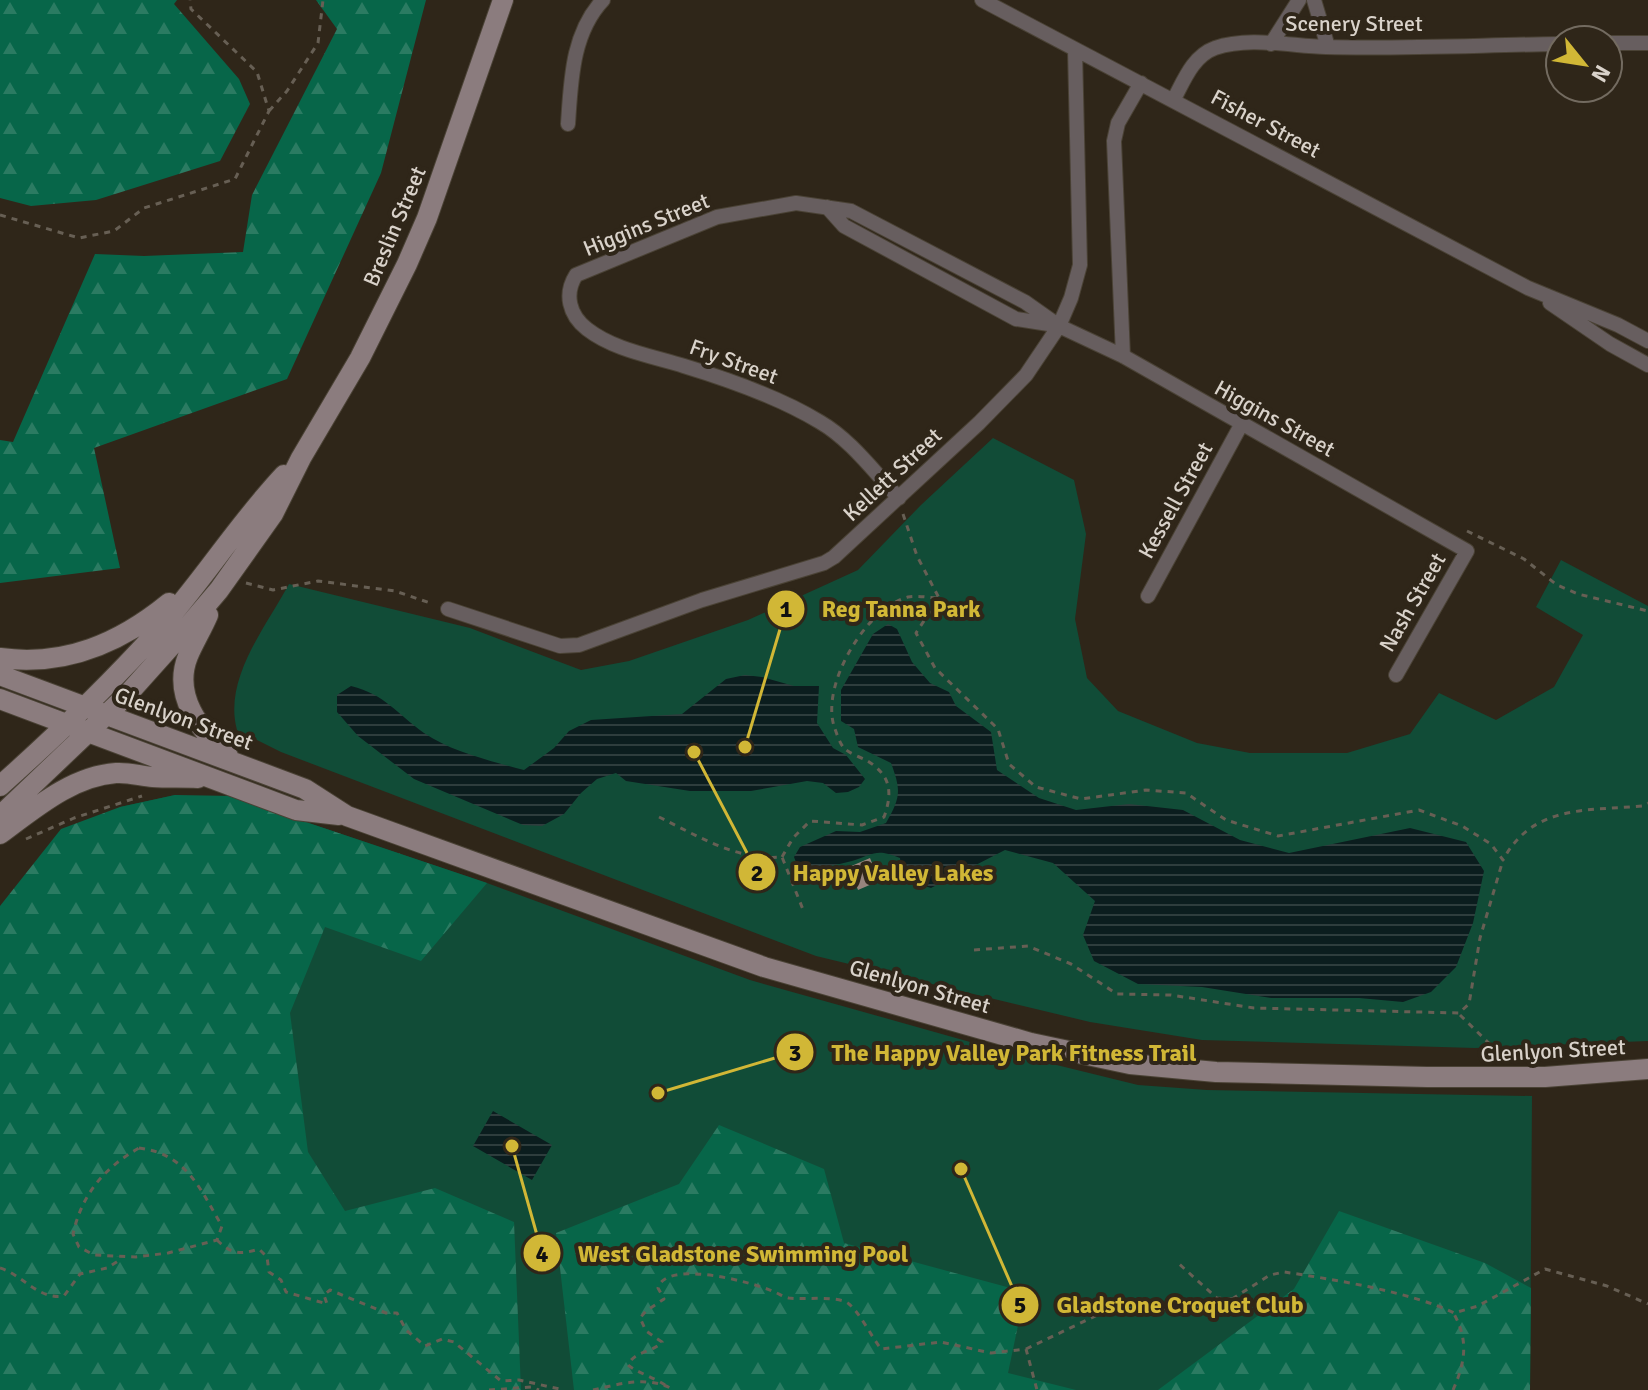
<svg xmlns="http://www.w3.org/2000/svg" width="1648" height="1390" viewBox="0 0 1648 1390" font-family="Signika,sans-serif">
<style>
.green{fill:#114c37}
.forest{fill:url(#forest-firs)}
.water{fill:url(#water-rules)}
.building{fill:#97847d}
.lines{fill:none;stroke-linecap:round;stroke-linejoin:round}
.minor-casing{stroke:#4a4235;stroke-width:16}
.secondary-casing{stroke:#4a4235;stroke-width:22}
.path{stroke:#675f54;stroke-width:3;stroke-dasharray:6 6;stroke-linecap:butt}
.minor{stroke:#675e5f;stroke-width:14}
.secondary{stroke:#8b7c7e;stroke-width:20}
.labels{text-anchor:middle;stroke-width:8;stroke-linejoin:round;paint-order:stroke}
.street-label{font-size:22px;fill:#d9d2ca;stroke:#2f2619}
.leader{fill:none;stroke:#d1b736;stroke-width:3}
.callout-dot{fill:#d1b736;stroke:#2f2619;stroke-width:3}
.mark-label{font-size:24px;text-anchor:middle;font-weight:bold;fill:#111}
.callout-label{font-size:24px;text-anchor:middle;font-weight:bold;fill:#d1b736;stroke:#2f2619;stroke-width:8;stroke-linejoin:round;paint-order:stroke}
</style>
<defs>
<pattern id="forest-firs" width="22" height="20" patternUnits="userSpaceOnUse" patternTransform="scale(2)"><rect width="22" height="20" fill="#076649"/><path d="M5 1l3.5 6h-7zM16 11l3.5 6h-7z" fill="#2b7b62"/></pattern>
<pattern id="water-rules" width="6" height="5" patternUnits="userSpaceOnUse" patternTransform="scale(2)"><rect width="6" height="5" fill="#0b1d1e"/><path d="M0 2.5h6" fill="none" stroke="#2e3d3d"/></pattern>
</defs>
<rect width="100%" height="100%" fill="#2f2619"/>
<path class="green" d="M993,438L1074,480L1086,534L1075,619L1087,678L1118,711L1197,743L1250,753H1347L1410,734L1439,693L1496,720L1554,687L1583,635L1536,607L1561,560L1648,606V1041L1475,1048L1202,1040L1090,1022L816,956L281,752L237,730C223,679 266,627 289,584L470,628L581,670L629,661L748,620L858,570L921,505Z
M175,795L285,815L487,883L750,980L1020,1056L1138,1085L1207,1090L1532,1096L1530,1390H0V964L120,807Z"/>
<path class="forest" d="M0,0H177L174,4L239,79L250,104L220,161L96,200L31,206L0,198Z
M316,0H426L381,173L287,379L94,448L120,568L0,583V440L13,442L95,254L144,256L243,252L252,195L337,29Z
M175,795L234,796L285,815L487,883L421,961L325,927L290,1013L308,1152L345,1211L435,1188L514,1222L521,1390H0V906L61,829L120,807Z
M719,1125L824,1169L844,1243L1025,1292L1008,1373L1076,1390H574L556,1233L679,1184Z
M1339,1211L1485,1263L1531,1288L1530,1390H1158L1294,1289Z"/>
<path class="water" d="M888,624L897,629L912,662L930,683L949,692L956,706L991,732L997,770L1039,798L1076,810L1129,804L1183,810L1240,840L1289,853L1410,828L1466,842L1484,871L1473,923L1456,967L1431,992L1403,1002L1359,998H1271L1202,987L1138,984L1094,961L1083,935L1095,901L1053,863L1005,850L931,888L902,879L900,858C876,848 874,854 852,861C837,865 822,867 808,871L797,865L794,857L800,847L836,831L860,832L886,823C901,797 901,790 891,763L858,747L854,729L841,721V690L873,634Z
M745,675L762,677L794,686H819L817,723L833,748L846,755L865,779L859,787L848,792L836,793L823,783L807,781L751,791H690L626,781L616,773L597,779L581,793L564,814L542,826L523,825L414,779L358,736L337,712V695L351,686C386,695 396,713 424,733C452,752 491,761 524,770L554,748L569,731L591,720L682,714L726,679Z
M493,1111L552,1145L532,1180L473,1146Z"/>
<path class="building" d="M870,858L879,881L858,890L849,867Z"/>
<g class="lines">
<g class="minor-casing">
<path id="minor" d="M982,0L1528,288L1618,325L1648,341
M1314,0L1328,47
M1608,43H1648
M1271,44L1299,0
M1174,99C1184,80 1193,56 1215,48C1248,36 1291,46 1326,47C1404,49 1482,45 1560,44
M568,124C571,80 572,33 603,0
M827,207L844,226L1016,319L1055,325
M1550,303L1610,344L1648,365
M1123,356L1114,141L1118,123L1141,83
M899,498C874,472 851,440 820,422C779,397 730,380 684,366C652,356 614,350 587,329C569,315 564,294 576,275L717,217L796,203L851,211L1025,302L1059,326L1123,356L1467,551L1396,675
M1148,596L1241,425
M448,609L560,646L579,645L702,600L824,563L834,557L979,423L1026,375L1059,326L1071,298L1080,265L1075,50"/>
</g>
<g class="secondary-casing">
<path id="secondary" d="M208,615C202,629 194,642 188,656C172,696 200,730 228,756
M0,658C65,667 120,643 169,603
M0,675L305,789L347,816L764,967L1031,1043L1130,1064L1216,1072L1427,1077H1545L1648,1069
M0,699L296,810L339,815
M0,786C55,737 108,686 157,632C202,582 238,524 284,475
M0,816L127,695L179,637L219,590L273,514L301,458L360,358L407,264L427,218L503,0
M0,834C34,809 72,776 116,773C128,772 141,776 153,777C168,778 183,777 198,778"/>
</g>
<path class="path" d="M269,111L287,91L318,43L323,0
M0,215L79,238L114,231L144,208L235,179L269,111L257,72L191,9L190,0
M903,514L917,556L939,598
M1467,531L1524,559L1557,585L1578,594L1648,611
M246,583L273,590L318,581L395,591L433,604
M659,817C698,836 737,861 782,857L804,912
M26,839L74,818L142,796
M782,857L793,838L810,821L862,825L884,817C893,792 891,775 866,760C859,757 849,753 844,748C840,744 836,732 834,726C821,684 866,608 908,597C917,595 930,598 939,598L916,633L935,668L998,729L1009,764L1036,787L1081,799L1146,790L1186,793L1226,820L1278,836L1419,810L1462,826L1491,844L1503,860C1533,804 1588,811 1642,806L1648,803
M974,950L1028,946L1071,964L1117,994L1171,995L1254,1008L1459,1013L1469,1004L1480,938L1503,860
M1460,1015L1500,1054
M139,1148C187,1154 200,1189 222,1226L217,1240L168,1253L136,1257L94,1255L79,1247L73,1234C82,1194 104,1168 139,1148Z
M217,1240C231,1254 240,1255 259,1249L267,1257L269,1272L281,1280L286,1292L327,1304L324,1295L330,1290L386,1313H397L406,1330L425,1346L442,1339L454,1342L501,1381L519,1380L564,1390
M0,1268C23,1275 38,1300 64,1296L80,1274L107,1268L118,1261V1256
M1232,1299L1270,1275L1284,1272C1332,1279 1411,1292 1454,1313L1478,1306L1545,1269L1607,1286L1648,1304
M1026,1349L1110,1309L1214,1308L1232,1299L1217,1298L1178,1263
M665,1385C655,1378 636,1372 628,1365C635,1350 653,1353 662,1342L646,1331L640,1318L646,1311L664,1299L658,1288C666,1259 752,1282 772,1291C778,1293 783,1297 789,1298C804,1300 839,1295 849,1304C859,1312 872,1337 881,1349L941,1342L991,1353L1026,1349L1037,1390
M489,1390L531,1387L539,1390
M593,1390C619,1384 649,1375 674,1390
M1453,1390C1465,1363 1469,1341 1454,1314"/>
<use href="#minor" class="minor"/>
<use href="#secondary" class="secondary"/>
</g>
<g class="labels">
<g class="street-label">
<text x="1354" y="31">Scenery Street</text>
<text transform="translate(1266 123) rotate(28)" y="8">Fisher Street</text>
<text transform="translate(646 224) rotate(-22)" y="8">Higgins Street</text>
<text transform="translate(394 226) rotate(-67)" y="8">Breslin Street</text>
<text transform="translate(734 361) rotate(20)" y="8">Fry Street</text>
<text transform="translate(1275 418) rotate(29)" y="8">Higgins Street</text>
<text transform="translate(892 474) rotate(-43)" y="8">Kellett Street</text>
<text transform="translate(1175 500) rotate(-61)" y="8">Kessell Street</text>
<text transform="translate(1412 602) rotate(-60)" y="8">Nash Street</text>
<text transform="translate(184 718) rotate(20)" y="8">Glenlyon Street</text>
<text transform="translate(920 986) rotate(16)" y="8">Glenlyon Street</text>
<text transform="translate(1553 1050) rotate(-3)" y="8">Glenlyon Street</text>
</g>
</g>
<path class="leader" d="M745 747L786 609M694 752L757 872M658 1093L795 1052M512 1146L542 1253M961 1169L1020 1305"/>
<g class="callout-dot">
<circle cx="745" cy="747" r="8"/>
<circle cx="694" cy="752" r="8"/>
<circle cx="658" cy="1093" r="8"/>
<circle cx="512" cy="1146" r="8"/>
<circle cx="961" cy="1169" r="8"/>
<circle cx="786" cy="609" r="20"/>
<circle cx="757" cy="872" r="20"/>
<circle cx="795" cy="1052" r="20"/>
<circle cx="542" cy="1253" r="20"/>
<circle cx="1020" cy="1305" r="20"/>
</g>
<g class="mark-label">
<text x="786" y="617">1</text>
<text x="757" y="881">2</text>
<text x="795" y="1061">3</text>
<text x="542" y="1262">4</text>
<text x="1020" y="1313">5</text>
</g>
<g class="callout-label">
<text x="901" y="617">Reg Tanna Park</text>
<text x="893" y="881">Happy Valley Lakes</text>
<text x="1014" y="1061">The Happy Valley Park Fitness Trail</text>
<text x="743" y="1262">West Gladstone Swimming Pool</text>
<text x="1180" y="1313">Gladstone Croquet Club</text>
</g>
<g transform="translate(1584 64) rotate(120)"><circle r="38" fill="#2f2619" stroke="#736b60" stroke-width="2"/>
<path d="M0-6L14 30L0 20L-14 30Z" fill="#d1b736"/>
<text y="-12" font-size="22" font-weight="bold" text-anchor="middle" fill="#d9d2ca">N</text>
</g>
</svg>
